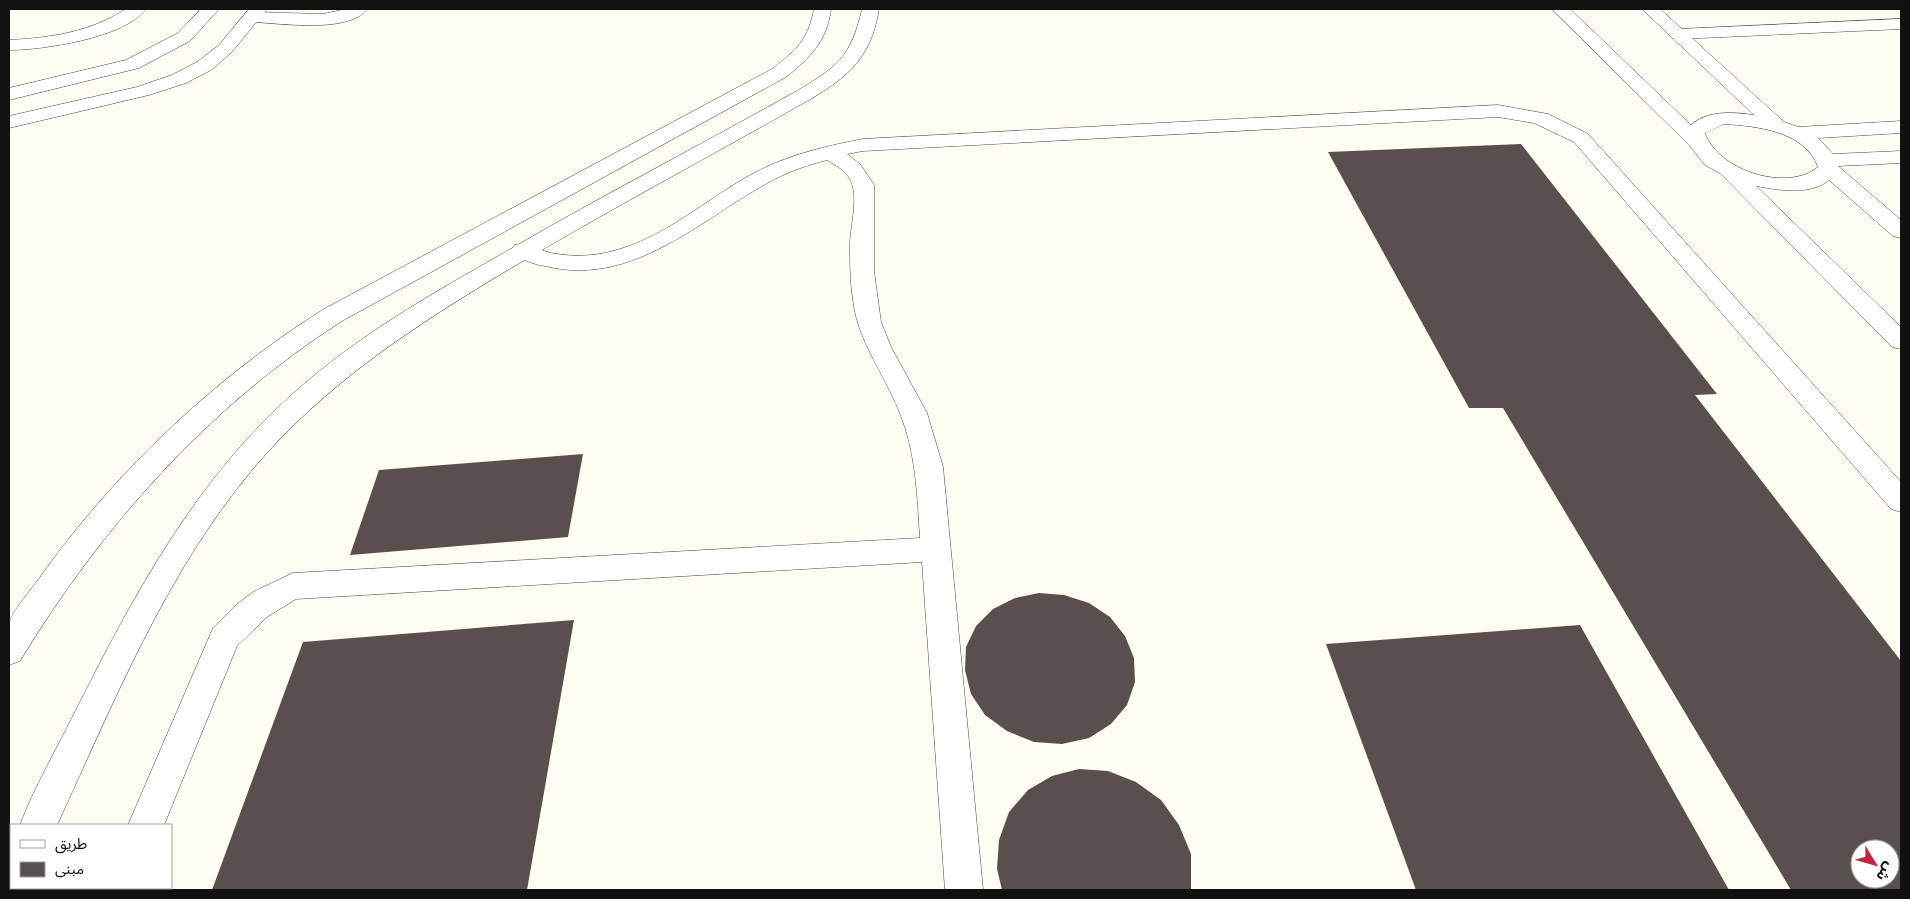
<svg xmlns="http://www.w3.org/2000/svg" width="1910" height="899" viewBox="0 0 1910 899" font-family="Bitter,'Noto Sans Arabic',serif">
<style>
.building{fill:#59504d;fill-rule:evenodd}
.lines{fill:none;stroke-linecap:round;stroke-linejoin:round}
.lane-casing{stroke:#444;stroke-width:1}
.street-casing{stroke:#444;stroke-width:1}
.lane{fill:#fff;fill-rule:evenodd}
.street{fill:#fff;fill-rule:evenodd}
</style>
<rect width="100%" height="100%" fill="#fffcf4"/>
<path class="building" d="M1521,144L1717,394L1695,395L1901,661V890H1791L1503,408H1469L1328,152ZM1860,849H1890V879H1860Z
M583,454L568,537L350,555L379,470Z
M1039,593L1064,595L1089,603L1110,617L1125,636L1134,658L1135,682L1127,705L1111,724L1089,738L1062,744L1034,742L1007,731L985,715L971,694L965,670L966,647L976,626L993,609L1015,598Z
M574,620L527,890H212L303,642Z
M1580,625L1729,890H1416L1326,644Z
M1079,769L1108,771L1136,782L1161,800L1179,825L1191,854V890H1002L997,869L999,840L1009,812L1028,790L1052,776Z"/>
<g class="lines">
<g class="lane-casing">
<path id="lane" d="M126,9H146C125,38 42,50 9,50V40C50,38 91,32 126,9Z
M346,9H367C349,34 279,23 252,22L246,21L243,17L246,13L252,12L323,14Z
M1901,19V29L1678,39L1672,38L1669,34L1672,30L1678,29Z
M1498,105L1548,114L1588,134L1901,482V512L1891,509L1574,142L1534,123L1498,117L863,151L847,154L860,164L874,185V271L881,322L891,347L927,413L943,467L983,890H945L922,562L296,599L267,617L237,646L164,825H128L213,628L236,605L253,592L293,573L920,538C917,494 916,452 899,411C884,373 858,342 853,300C850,281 850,262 850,243C851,223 859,196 850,179C845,170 835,165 827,160C808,165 790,171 773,180C701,218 634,288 545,266C534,264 518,260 512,250L515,245C529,241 537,250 551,253C576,258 602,256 626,247C674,231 713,194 758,171C791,154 827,146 863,139Z
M101,888H139L138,890H100Z"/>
</g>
<g class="street-casing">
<path id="street" d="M201,9H219L190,41L139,68L9,100V88L126,60L178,33Z
M249,9H267L231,53L211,70L186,83L149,95L9,128V116L137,87L172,75L197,62L219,45Z
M814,9H831C827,41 810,58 786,77L342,321C209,406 101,527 20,661L9,665C9,653 5,635 9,623C14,608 34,587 43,573C118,469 216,377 324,309L772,69C797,50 808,40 814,9Z
M862,9H879C871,58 849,76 809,100C710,156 609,210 511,268C416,325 324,384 252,470C165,574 113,704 57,825H20C34,788 55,752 73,716C132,598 196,478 297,390C357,337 426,297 495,258C594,200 695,148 795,92C837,67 851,58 862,9Z
M1552,9H1570L1691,125C1708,110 1733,112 1754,115L1642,9H1660L1784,122L1798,127L1901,121V133L1818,138L1833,154L1901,151V163L1838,166L1901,220V238L1893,236L1829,180C1810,196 1778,190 1756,186L1901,327V349L1892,347L1721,174L1705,165L1689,145ZM1724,124C1757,126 1805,131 1818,167C1787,193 1717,170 1705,133Z
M11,861V888H27L26,890H9V862Z"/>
</g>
<use href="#lane" class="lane"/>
<use href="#street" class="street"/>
</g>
<rect width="1910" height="899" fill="none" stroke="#111111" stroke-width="20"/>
<rect x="10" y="824" width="162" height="65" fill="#ffffff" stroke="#a0a0a0"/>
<rect x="20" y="840" width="25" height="8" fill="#ffffff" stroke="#a0a0a0"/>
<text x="55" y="849" font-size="15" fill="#111111">طريق</text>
<rect x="20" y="862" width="25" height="15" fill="#59504d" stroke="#a0a0a0"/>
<text x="55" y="874" font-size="15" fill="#111111">مبنى</text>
<g transform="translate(1875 864) rotate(127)"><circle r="24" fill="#ffffff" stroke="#a0a0a0"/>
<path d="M0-4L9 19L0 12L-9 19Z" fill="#c2273f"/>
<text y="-8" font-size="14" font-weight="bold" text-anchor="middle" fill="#111111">ش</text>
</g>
</svg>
